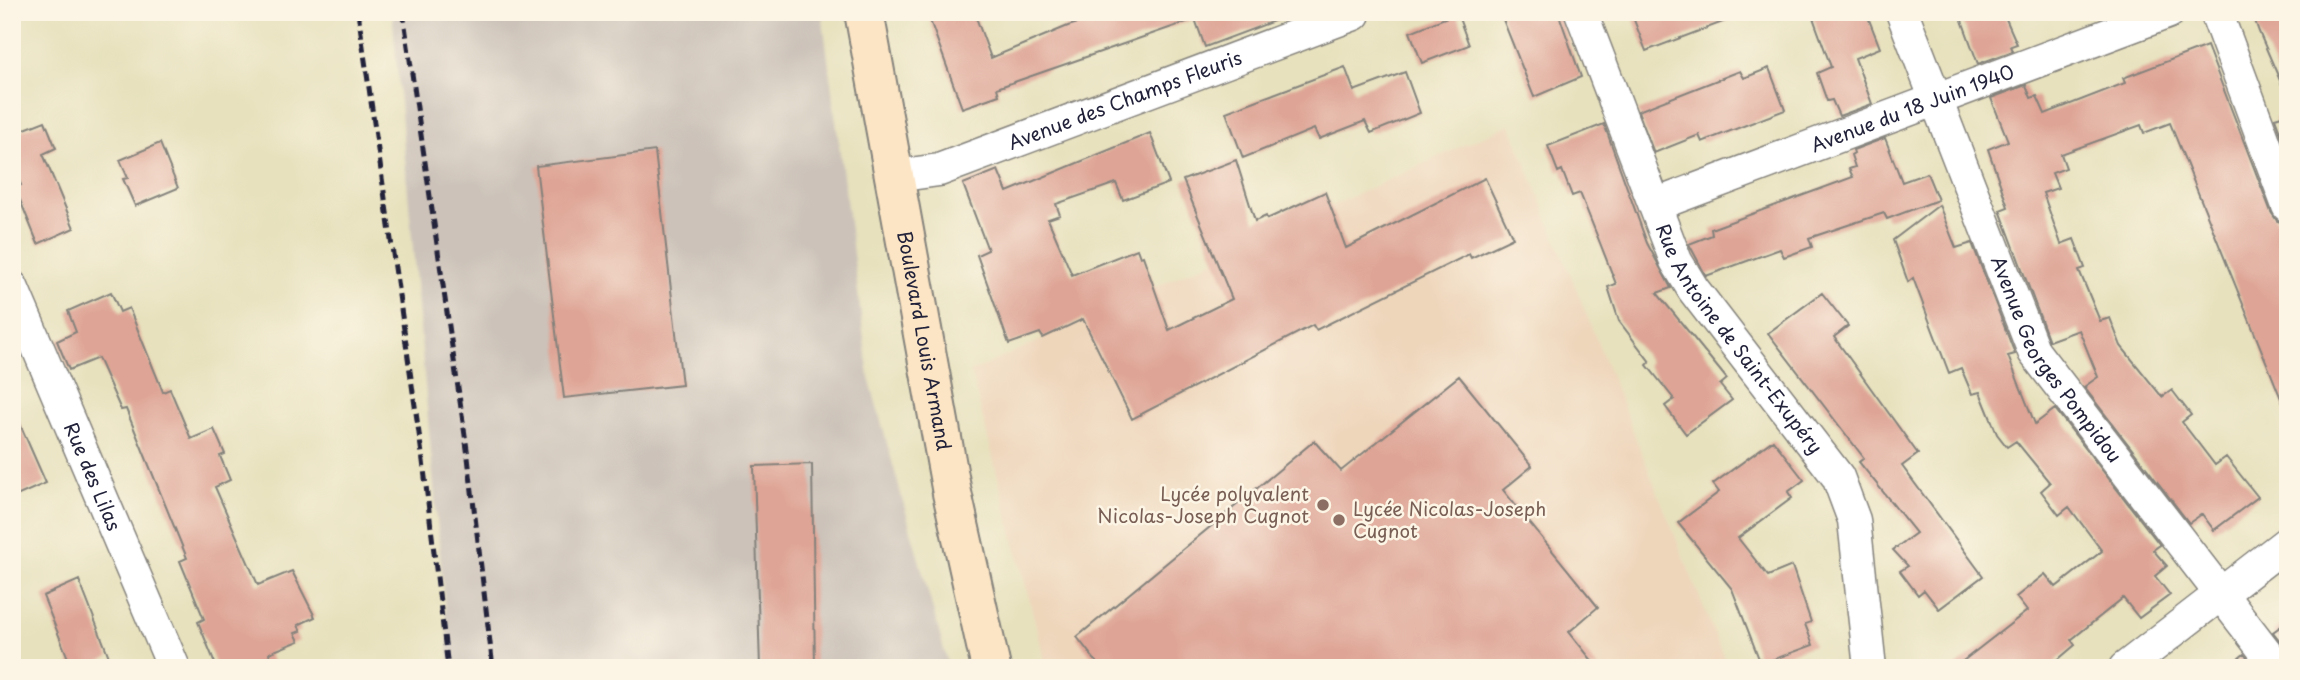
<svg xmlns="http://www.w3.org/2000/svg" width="2300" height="680" viewBox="0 0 2300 680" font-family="'Playpen Sans',sans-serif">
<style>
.built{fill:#eed6bb}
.industrial{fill:#ccc2b9}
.building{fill:#dea495}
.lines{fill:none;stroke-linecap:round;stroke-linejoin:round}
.street-casing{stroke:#84827c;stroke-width:35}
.secondary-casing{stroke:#84827c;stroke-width:42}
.street{stroke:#fff;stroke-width:32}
.secondary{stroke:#fce5c4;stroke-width:38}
.rail{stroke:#22223b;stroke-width:5;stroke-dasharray:10 5;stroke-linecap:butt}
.education-dot{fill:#8d6e63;stroke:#fcf5e5;stroke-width:2.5}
.labels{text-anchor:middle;stroke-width:5;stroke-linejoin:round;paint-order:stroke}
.street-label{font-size:19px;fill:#22223b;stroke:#fcf5e5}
.education-label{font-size:19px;fill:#785e54;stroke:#fcf5e5;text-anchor:end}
</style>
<rect width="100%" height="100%" fill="#fcf5e5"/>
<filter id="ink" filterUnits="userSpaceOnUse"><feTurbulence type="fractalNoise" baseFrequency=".0143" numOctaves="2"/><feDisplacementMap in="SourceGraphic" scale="14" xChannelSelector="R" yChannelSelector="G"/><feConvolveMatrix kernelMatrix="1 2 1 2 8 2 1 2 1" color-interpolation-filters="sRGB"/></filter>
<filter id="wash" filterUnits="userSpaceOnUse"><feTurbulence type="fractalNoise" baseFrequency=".00686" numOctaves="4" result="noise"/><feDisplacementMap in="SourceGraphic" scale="28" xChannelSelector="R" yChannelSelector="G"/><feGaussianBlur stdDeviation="1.57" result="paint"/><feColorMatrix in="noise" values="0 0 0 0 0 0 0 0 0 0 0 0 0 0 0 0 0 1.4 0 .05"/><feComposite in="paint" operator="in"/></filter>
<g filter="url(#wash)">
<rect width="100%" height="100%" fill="#e7e1bd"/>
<path class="built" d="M1510,124L1728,668H1047L971,372Z"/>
<path class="industrial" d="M392,12H822L869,378L949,668H450Z"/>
<g id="blocks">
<path class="building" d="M927,12H974L991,58L1068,26L1114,12H1289L1290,15L1205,47L1195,19L997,88L999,95L962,108Z
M1500,12H1558L1581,77L1534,97Z
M1631,12H1738L1739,16L1646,51Z
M1811,12H1866L1880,48L1855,58L1872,104L1839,116L1832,100L1827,101L1817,73L1831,67Z
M1959,12H2003L2017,44L2011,46L2013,51L1978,64Z
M2252,12H2288V99L2259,32Z
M1457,13L1469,45L1422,63L1410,32Z
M2207,46L2271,212L2277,221L2288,224V416L2170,123L2144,133L2141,125L2061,154L2066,168L2052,173L2058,188L2043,193L2061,244L2074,239L2085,268L2079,270L2100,321L2110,318L2121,346L2162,397L2172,390L2191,415L2182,422L2215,465L2226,457L2258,497L2214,530L2202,514L2189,523L2084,387L2098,377L2079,330L2049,341L2000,210L2008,207L1988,149L2008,141L1991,98L2026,85L2031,98L2037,96L2045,114L2125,83L2123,78Z
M1345,67L1354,91L1405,72L1420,113L1371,133L1365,121L1319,139L1314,129L1243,158L1226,112Z
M1769,68L1785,110L1702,142L1699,135L1654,153L1638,111L1740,71L1744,78Z
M2288,114V153L2275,118Z
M45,121L56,148L43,154L74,228L38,244L15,188L21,185L12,165V134Z
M1604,124L1647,243L1671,288L1657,293L1727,379L1720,385L1732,400L1686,434L1665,406L1674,399L1647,365L1650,362L1619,321L1608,287L1616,284L1600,243L1580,193L1572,196L1562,170L1558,172L1548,146Z
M1150,133L1169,183L1123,200L1116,183L1056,204L1060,215L1048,219L1072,275L1137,249L1140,257L1143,256L1169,330L1232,299L1183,180L1236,160L1255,221L1266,216L1267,219L1325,192L1346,248L1485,178L1513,238L1471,258L1469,254L1316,330L1313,325L1132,419L1083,319L1043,338L1040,333L1009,344L977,255L988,250L963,184L998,170L1007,192Z
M1885,138L1902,182L1927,173L1938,200L1887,219L1884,213L1809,238L1812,247L1784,257L1780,249L1706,276L1689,244L1712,235L1711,229L1853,177L1849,169L1855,167L1851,155L1854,153L1853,150Z
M160,143L178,188L135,206L123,179L128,178L120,160Z
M655,151L682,385L564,398L536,166Z
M1939,205L1956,248L1972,243L2015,354L2008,356L2035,424L2055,409L2160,545L2153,550L2167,566L2155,576L2170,595L2139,618L2123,598L2071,640L2075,645L2048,668H1954L2027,611L2016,597L2045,574L2056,587L2102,551L2069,507L2059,515L2041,491L2050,483L2016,441L2007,447L1997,434L1980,392L1972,394L1961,368L1949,373L1913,278L1908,282L1893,240Z
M111,292L120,312L129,308L163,392L170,389L191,439L214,429L225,454L220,456L230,480L215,487L258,585L292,571L315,617L298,625L301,631L295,633L299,641L269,653L274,668H217L198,622L204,619L180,561L187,558L126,409L121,410L98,358L69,370L57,341L76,332L68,311Z
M1822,293L1848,326L1834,337L1918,454L1902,466L1983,576L1939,609L1924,590L1918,595L1900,571L1908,566L1893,550L1916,533L1859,462L1864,458L1768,333Z
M1459,376L1532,466L1503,490L1598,607L1569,632L1598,668H1101L1077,637L1314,441L1341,471Z
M12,406L46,483L12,498Z
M1773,440L1804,480L1788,492L1792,498L1738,538L1768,576L1792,566L1811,622L1805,624L1813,645L1761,664L1732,589L1678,523L1719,492L1713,484Z
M812,464L815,668H760L754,466Z
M79,580L109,657L84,668H72L43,596Z
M2288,621V651L2273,632Z
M2244,654L2255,668H2227Z"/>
</g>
</g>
<g filter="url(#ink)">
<use href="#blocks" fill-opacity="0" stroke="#84827c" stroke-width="2"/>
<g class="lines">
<g class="street-casing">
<g id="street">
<path id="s1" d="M1581,12L1676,261L1693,289L1838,477L1854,520L1870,668"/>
<path id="s2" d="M1902,12L2034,352L2278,668"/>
<path d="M2216,12L2288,206"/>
<path id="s3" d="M895,176L939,170L1354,14"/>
<path id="s4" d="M1655,205L2169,12"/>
<path id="s5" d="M12,287L174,668"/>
<path d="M2125,668L2288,542"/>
</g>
</g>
<g class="secondary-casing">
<g id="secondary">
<path id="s6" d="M864,12L952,493L991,668"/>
</g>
</g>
<use href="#street" class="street"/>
<use href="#secondary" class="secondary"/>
<path class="rail" d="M358,12L423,461L448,668
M403,12L467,449L493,668"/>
</g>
</g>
<g class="education-dot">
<circle cx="1323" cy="505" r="7"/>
<circle cx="1339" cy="520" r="7"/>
</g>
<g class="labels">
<g class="street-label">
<text dy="7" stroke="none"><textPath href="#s3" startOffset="243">Avenue des Champs Fleuris</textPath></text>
<text dy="7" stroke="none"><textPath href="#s4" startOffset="275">Avenue du 18 Juin 1940</textPath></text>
<text dy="7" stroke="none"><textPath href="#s1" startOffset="366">Rue Antoine de Saint-Exupéry</textPath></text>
<text dy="7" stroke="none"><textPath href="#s6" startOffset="334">Boulevard Louis Armand</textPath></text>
<text dy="7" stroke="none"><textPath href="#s2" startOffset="382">Avenue Georges Pompidou</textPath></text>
<text dy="7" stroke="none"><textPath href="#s5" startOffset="206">Rue des Lilas</textPath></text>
</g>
<g class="education-label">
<text x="1309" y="501">Lycée polyvalent<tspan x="1309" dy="22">Nicolas-Joseph Cugnot</tspan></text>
<text x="1353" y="516" text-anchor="start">Lycée Nicolas-Joseph<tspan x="1353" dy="22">Cugnot</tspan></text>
</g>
</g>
<rect width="2300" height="680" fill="none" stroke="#fcf5e5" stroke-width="42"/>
</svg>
